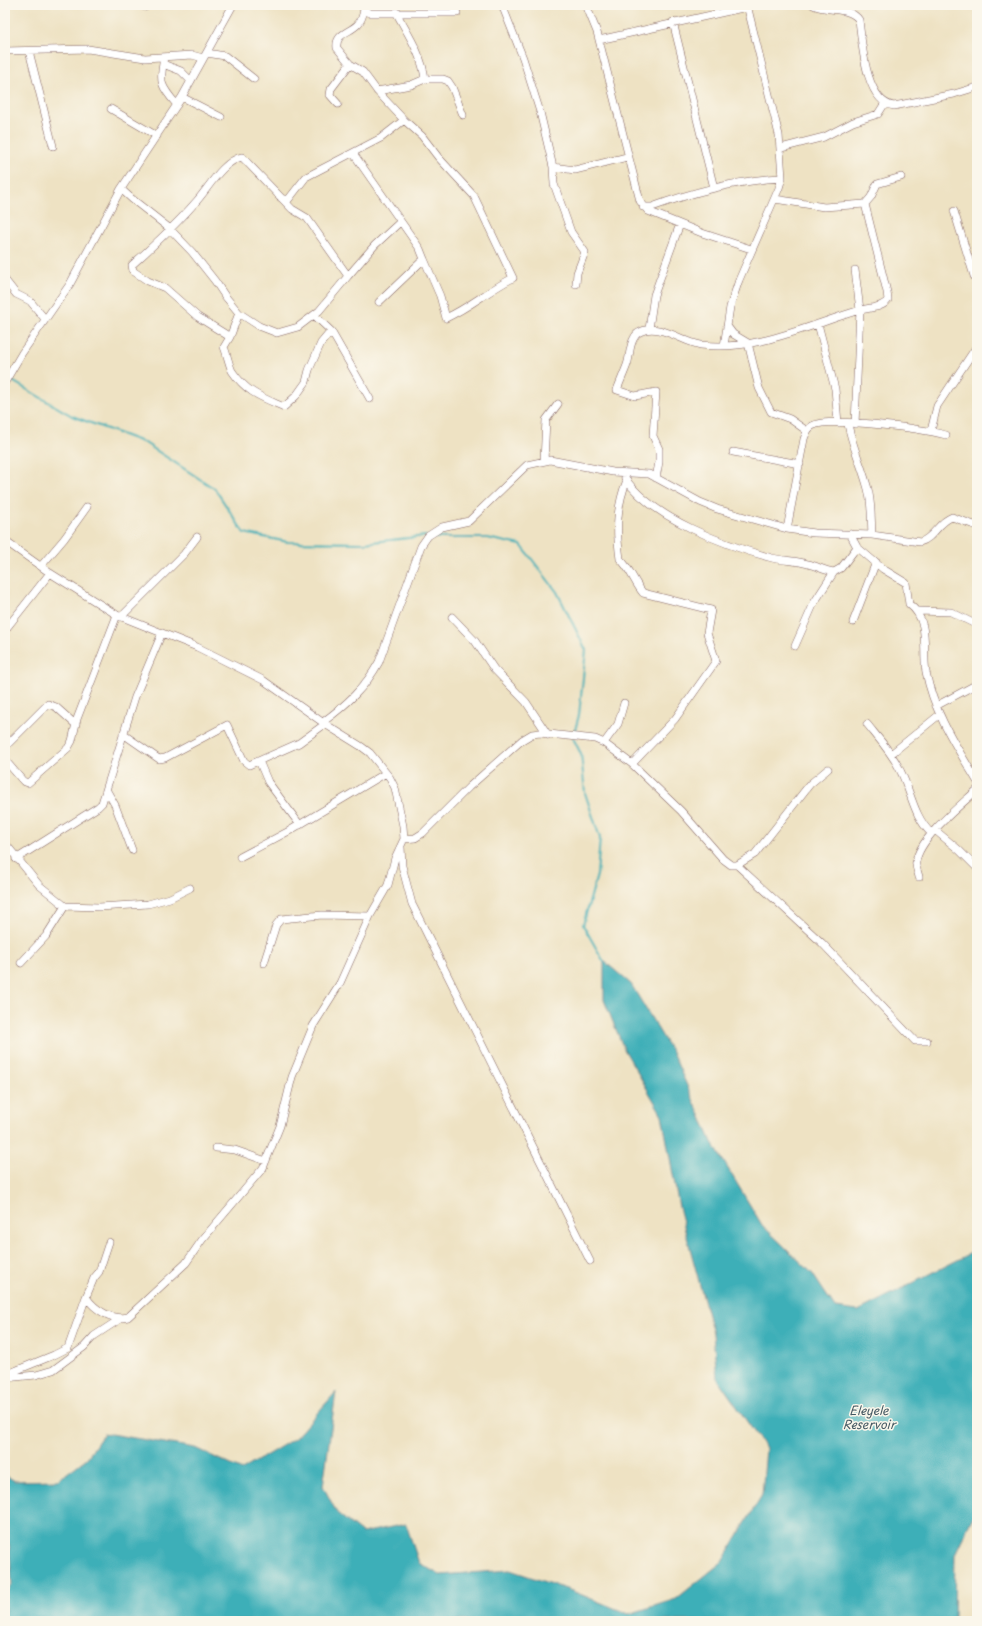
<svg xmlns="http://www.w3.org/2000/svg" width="982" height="1626" viewBox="0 0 982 1626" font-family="'Playpen Sans',sans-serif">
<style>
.water{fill:#3eafb8;stroke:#446772}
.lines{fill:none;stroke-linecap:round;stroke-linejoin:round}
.stream{stroke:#3eafb8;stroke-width:2}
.street-casing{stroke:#836360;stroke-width:8}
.street{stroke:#fff;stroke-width:7}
.labels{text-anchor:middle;stroke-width:3;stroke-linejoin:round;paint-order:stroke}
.water-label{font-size:12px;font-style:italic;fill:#455963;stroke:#fbf7ec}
</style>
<rect width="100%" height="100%" fill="#fbf7ec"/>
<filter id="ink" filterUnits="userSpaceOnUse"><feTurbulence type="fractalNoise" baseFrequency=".025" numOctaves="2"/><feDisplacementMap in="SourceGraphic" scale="8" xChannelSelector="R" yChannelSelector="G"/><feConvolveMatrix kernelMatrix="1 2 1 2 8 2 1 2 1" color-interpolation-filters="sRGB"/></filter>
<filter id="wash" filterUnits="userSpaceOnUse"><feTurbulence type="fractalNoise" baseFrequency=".012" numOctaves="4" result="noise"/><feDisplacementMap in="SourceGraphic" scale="16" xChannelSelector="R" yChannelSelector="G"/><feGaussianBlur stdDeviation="0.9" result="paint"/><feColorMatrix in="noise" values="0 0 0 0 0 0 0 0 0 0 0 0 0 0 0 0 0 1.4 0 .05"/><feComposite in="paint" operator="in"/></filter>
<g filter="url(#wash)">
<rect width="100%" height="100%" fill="#eee2c3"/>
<path class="water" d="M604,961L631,984L673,1054L712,1142L762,1225L812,1273L835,1308L858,1311L977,1250V1508L955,1554L954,1621H5V1594L12,1584L9,1545L5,1538V1475L15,1481L58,1480L87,1458L104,1433L195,1448L242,1470L295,1438L336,1392L323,1486L337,1513L362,1533L406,1524L419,1563L440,1575L510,1570L572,1591L629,1614L676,1599L722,1562L762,1495L766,1449L717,1378L713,1334L679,1207L662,1115L624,1049L604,1000Z"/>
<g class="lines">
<path class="stream" d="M9,379L72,416L145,443L215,489L244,533L288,542L364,543L426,536
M432,537L443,538H487L521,545L557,592L586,650L579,715L574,734
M573,738L581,754L585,793L600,838L597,875L583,925L604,962"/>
</g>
</g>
<g filter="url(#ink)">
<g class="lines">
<g class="street-casing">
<path id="street" d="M233,5L182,97L121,189L132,199L169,228L192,252L215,281L225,296L239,313L259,326L277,333L298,327L319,311L348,276L307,218L292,209L242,157C222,161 207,191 194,204C175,226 153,246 132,265L133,271L148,281L165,288L198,317L230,337L239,313
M361,5L364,10L370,13H457
M502,5L523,58L540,112L553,167L554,184L571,232L585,252L577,273L576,284
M586,5L597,32L640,201L648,211L702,233L751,249
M813,5C826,12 850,6 859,20C862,42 865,102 894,106L954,94L977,87
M145,7L146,5
M364,10C363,15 362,20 358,24C350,33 335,33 337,48L350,64L363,72L377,91L404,120L422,136L438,157L474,196L513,278C489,290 470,307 446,318L440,296L424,259
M396,12C407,33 422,54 425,79
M673,22L714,188
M599,40L747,7
M5,51L88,49L145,58L192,55L203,58L207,53L225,56L254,79
M29,51L53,146
M164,57C160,83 159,84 177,105
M163,64L181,71L191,81
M377,91L411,85L425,79H443L448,81L452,87L463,115
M182,97L221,117
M338,104L330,95L331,89L350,64
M111,109L157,136
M781,148L824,137L853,122L878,114L885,103
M353,153L420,249L424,259L379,302
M553,167L575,170L627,157
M281,198L288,200L306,177L381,138L404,120
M775,199L824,207L865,204L871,197L877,184L901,177
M643,207H652C693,192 738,180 782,178
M954,211L974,276L977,280
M855,270L860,310L855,424
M348,276L375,245L400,222
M5,280L16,294L30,301L45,319
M314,315L331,331
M818,324L835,389L838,423
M727,326L733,334L748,343L759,388L771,412L790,419L807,431
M649,329L654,295L680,224
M230,337L224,347C227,354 229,365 232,371C247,393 261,397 284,407L296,396L306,382L309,370L321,343L331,331L370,399
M724,346L730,307L739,280L779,188L782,178L779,135L747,5
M5,382L22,353L70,284L121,189
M848,424C852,446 862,466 868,489C872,504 871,520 872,535
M931,431L937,406L977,346
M733,452L800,464
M544,461L546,420L558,404
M625,478C651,518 727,546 772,558C784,561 797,560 808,564C817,566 825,571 834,572L841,568L857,547
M656,478L659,462V449L653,436L656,392L635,396L617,390C620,382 624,373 627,365C630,357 629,346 634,338C635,336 637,333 640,332C659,322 682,342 701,345C755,352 809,325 860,310C868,308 883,308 888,300L887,292L865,204
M627,480C616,507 616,530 620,559C630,568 634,582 643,593L711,610L707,633L716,661L675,719L632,764
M787,529L804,439C806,434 807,429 812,426C829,416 924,429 946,435
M850,534L857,547L883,569L906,583L909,604C931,621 922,649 926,672C934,713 956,746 977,781
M5,541L50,573L117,615L197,647L263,680L325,724L362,747L370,753L390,778L395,788L403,826L404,839L395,858L388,885L370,916L340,983L313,1026L292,1077L280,1126L263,1168L202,1240L186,1263L128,1317C112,1321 95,1310 86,1297L94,1278L99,1272L109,1242
M41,566L64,539L87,507
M918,611L951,612L977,625
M121,617L184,554L197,537
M452,617L475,641L494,669L526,702L548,735
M853,622L876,562
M5,630L50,573
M795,646L814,603L834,572
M936,706L977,684
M323,722C346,705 365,688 379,662L421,546L428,536L442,527L469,521L527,465L550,460L613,472L649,474L700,502L717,509L787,529L814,533L872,535L920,542C934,538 938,522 952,517L977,526
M867,724C879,739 893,754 901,772C911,792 914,817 931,833
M123,734L159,759L165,758L227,725L244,761L249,765L299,743L325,724
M604,743L618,724L624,703
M5,747L48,704L56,707L75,724
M891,754L939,715
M5,760L23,781L28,783L68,748L72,741L77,719L117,615
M259,761L268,782L300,825
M107,791L115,805L132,850
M935,830L959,850L977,868
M404,839L415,838L423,833L469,787L522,740L532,734L540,733L595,739L604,743L632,764L681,811L723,859L731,865H737L755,854L810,784L828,769
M5,843L39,885L65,906L99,907L148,904L170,898L190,888
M401,847L402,866L412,904L590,1261
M240,857L289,831L386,773
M16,859L98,807L102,803L135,697L162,633
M737,865L822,943L915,1041H927
M919,877C918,872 915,866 916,862C919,838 960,806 977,790
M21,963L46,936L65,906
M264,963L276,925L281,919L322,915L370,916
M216,1148L235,1150L266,1161
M5,1375L54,1355L68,1348L86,1297
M5,1378L36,1375L53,1370L84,1347L94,1336L120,1319"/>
</g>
<use href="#street" class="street"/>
</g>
</g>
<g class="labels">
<g class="water-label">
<text x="869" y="1415">Eleyele<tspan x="869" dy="14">Reservoir</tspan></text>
</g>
</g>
<rect width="982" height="1626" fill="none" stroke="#fbf7ec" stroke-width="20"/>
</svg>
